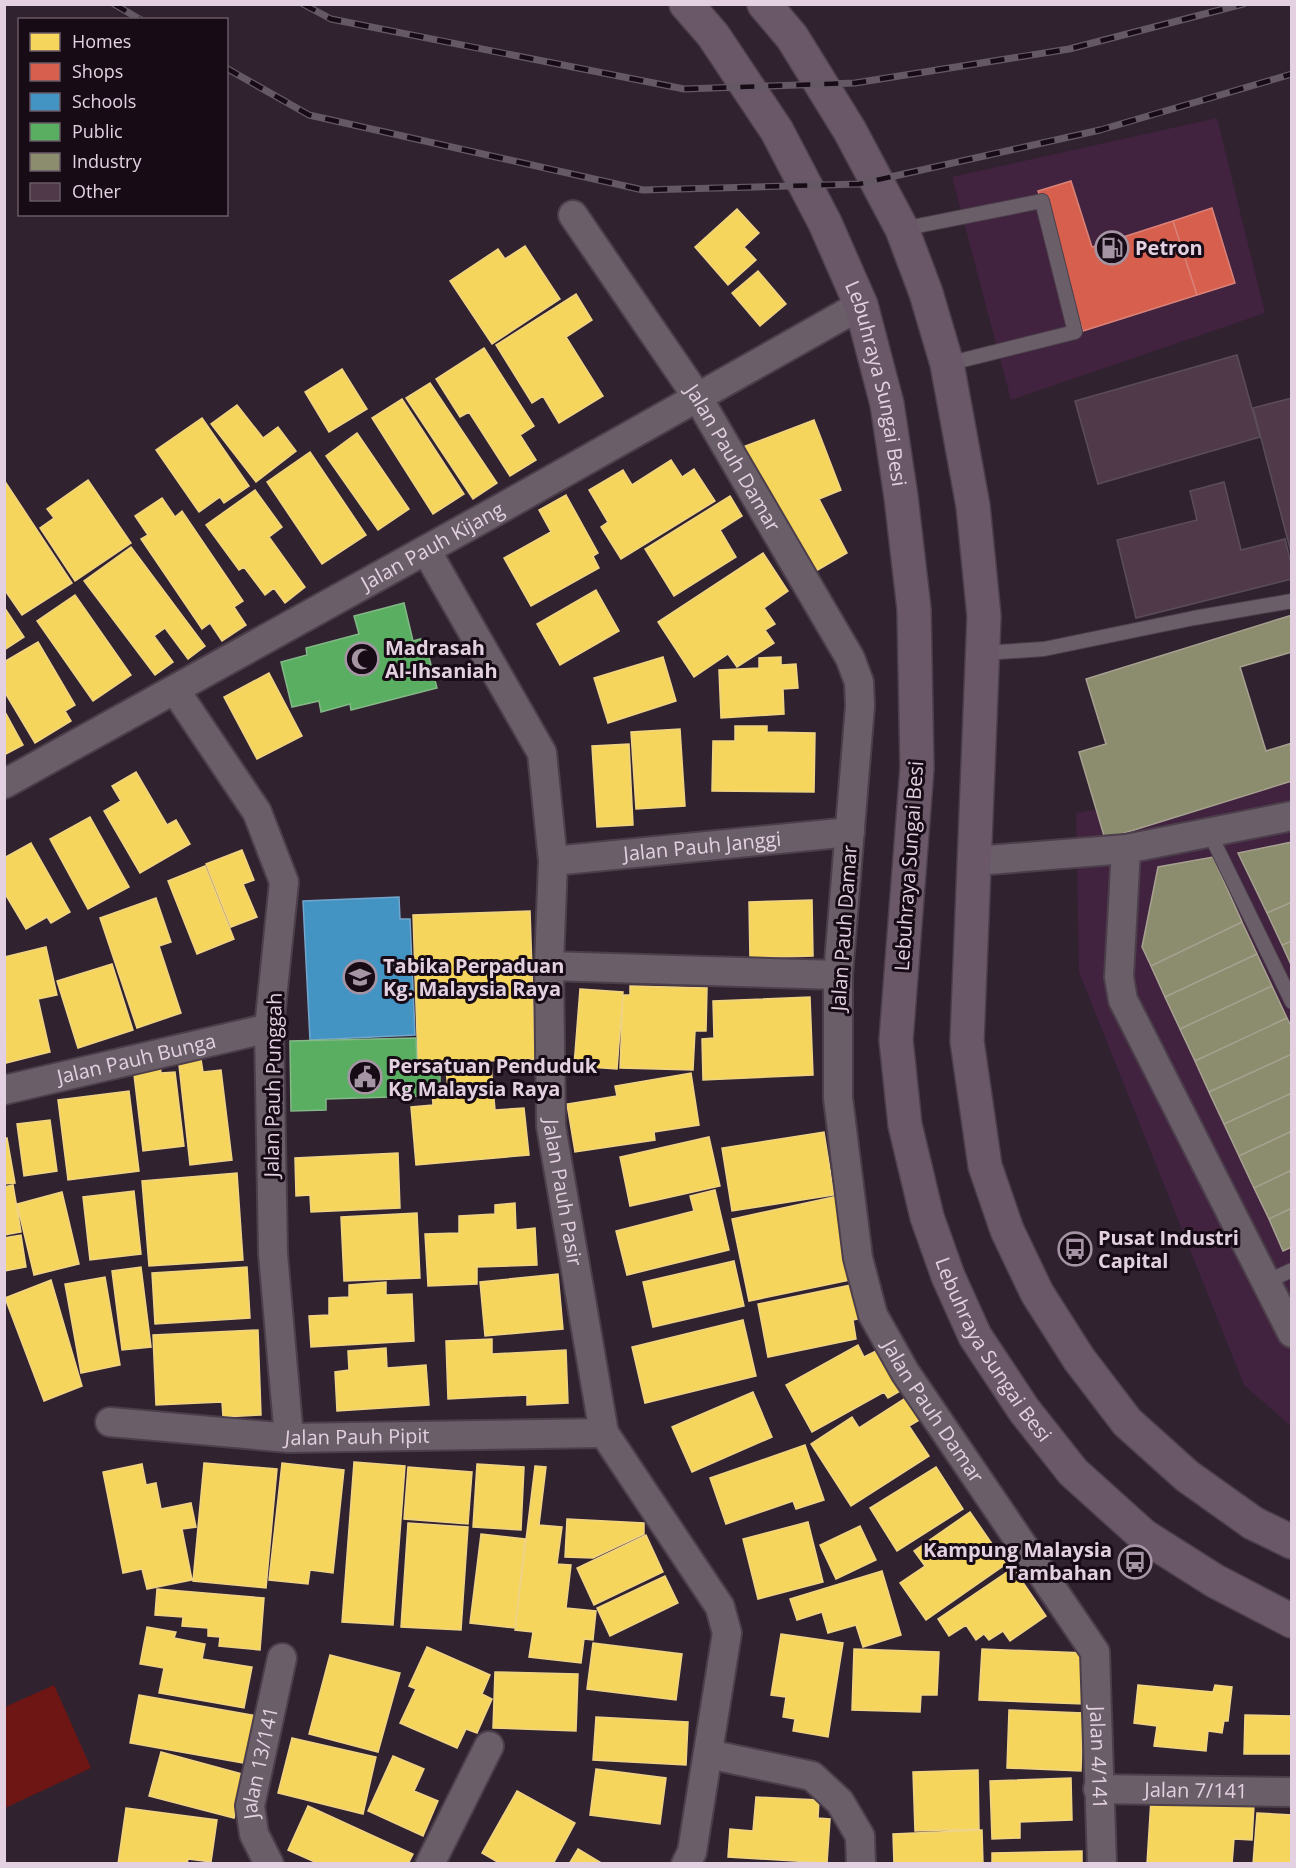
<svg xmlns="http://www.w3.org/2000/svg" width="1296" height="1868" viewBox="0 0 1296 1868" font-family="'Open Sans',sans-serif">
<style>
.built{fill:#41223f}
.green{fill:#6e1613}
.homes{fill:#f6d55c;stroke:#f0d484;stroke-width:1.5}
.shops{fill:#d6604d;stroke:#da8279;stroke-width:1.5}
.schools{fill:#4393c3;stroke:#73a6cc;stroke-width:1.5}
.public{fill:#5aae61;stroke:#83b887;stroke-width:1.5}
.industry{fill:#8c8c6e;stroke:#a6a190;stroke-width:1.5}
.building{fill:#503a4a;stroke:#5b4d57;stroke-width:1.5}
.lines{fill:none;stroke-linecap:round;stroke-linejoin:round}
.lane-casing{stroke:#4c3f4b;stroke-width:16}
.street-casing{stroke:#4c3f4b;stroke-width:32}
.highway-casing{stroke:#4c3f4b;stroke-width:36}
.lane{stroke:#6a5e69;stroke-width:14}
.street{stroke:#6a5e69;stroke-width:28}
.highway{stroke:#6a5868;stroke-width:33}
.rail-casing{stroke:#665966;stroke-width:7}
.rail{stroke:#170b16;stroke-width:4.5;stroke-dasharray:14;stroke-linecap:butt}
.labels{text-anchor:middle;stroke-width:6;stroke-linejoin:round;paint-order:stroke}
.poi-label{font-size:20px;font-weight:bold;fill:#e3d1e1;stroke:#170b16;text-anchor:start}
.street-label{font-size:20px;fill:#e3d1e1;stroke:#170b16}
</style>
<rect width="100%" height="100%" fill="#312230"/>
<path class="built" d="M1217,118L1265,313L1011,400L952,177Z
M1291,774V1426L1244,1385L1079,972L1076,813Z"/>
<path class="green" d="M54,1685L91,1768L5,1808V1707Z"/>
<path class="homes" d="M737,209L759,233L744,247L756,260L728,285L695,247Z
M525,246L560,299L492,344L450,281L498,249L505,259Z
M758,271L786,304L760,326L732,293Z
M576,294L592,320L566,337L603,396L559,423L543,396L532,403L496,345Z
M484,348L534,426L520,435L536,460L510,476L469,412L460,417L436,379Z
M342,369L367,409L329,432L305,392Z
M430,383L497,483L473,499L406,398Z
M402,399L464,494L433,514L372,418Z
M237,405L263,438L278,427L296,451L256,482L211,424Z
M202,418L249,486L224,503L220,497L199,512L156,450Z
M814,420L841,490L819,499L847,553L816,571L743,447Z
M357,433L409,509L378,530L326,456Z
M310,452L366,535L322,564L267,482Z
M671,460L682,477L694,469L715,501L621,559L601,527L608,522L589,490L623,470L632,485Z
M4,480L72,583L22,615L4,589Z
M88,480L131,543L75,581L40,528L54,518L47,509Z
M255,490L282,527L269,537L305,587L285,603L274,588L265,595L244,567L239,570L206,525Z
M566,495L598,553L593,556L599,568L531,606L504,558L551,532L539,510Z
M730,496L742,516L720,530L736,557L674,596L645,549Z
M162,498L175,517L182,511L243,601L234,607L246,625L222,641L210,623L202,629L141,539L148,535L135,516Z
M131,547L205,646L188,659L165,628L154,636L173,662L155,675L84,581Z
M763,553L788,591L764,608L775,624L765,630L774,643L737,667L728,654L694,677L658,622Z
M596,590L619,631L560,665L537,624Z
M75,595L131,675L93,701L37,621Z
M4,607L24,637L4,650Z
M38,642L75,705L65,711L71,721L35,743L4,691V662Z
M663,657L676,701L608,723L594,678Z
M781,657V665L796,664L798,688L783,689L784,714L721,718L719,670L759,668V658Z
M269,673L302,736L257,759L224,697Z
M4,710L23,745L4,755Z
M735,726H767V732L815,733L814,792L712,791L713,741H735Z
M680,729L685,806L636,809L631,732Z
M629,744L633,825L597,827L592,746Z
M136,772L167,825L176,820L190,844L140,873L104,811L121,801L112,786Z
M90,817L129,887L88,909L50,839Z
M31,843L70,912L51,923L47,917L26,929L4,892V858Z
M242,850L254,880L243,884L257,917L231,927L206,864Z
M205,866L234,939L197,954L168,881Z
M156,898L171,942L159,946L181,1013L137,1028L100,918Z
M812,900L813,956L750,958L749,902Z
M530,911L535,1059L418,1064L413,915Z
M46,947L57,995L38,999L50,1052L6,1063L4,957Z
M112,964L133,1030L78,1048L57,981Z
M630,986L707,988L706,1031H695L693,1070L620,1068L623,995H630Z
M580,989L623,992L617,1069L574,1066Z
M810,997L813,1075L703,1080L702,1039L714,1038L713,1001Z
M200,1053L203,1072L221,1070L232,1160L190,1165L178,1056Z
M160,1063L161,1073L175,1072L184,1146L143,1151L133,1066Z
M491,1065L495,1110L524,1108L529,1155L416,1165L411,1107L433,1105L432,1092L448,1090L446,1069Z
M691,1073L699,1125L654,1132L655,1140L575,1152L567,1104L617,1096L615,1086Z
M129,1091L139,1171L68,1180L58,1100Z
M50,1120L57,1171L24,1176L17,1124Z
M824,1132L834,1195L732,1211L722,1148Z
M709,1137L720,1186L630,1206L620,1157Z
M4,1138H7L15,1183L4,1184Z
M398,1153L400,1208L311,1212L310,1195L296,1196L295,1158Z
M237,1173L243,1260L149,1266L142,1181Z
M13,1185L21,1232L4,1235V1187Z
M715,1190L729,1250L627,1275L616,1231L694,1211L690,1196Z
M134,1191L141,1254L90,1260L83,1197Z
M62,1192L79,1264L34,1275L17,1204Z
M843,1195L860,1278L749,1301L732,1219Z
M515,1203L516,1230L535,1228L537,1265L477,1267V1284L428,1286L425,1234L459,1233V1216L495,1214V1205Z
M417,1213L420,1278L344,1281L341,1217Z
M21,1235L26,1267L4,1271V1238Z
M734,1261L744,1306L653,1327L643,1282Z
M141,1267L151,1347L122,1350L112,1271Z
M247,1267L250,1318L155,1324L152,1273Z
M558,1274L563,1329L485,1336L480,1282Z
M105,1277L120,1365L81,1373L65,1284Z
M51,1280L82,1386L44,1401L5,1298Z
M386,1282V1295L412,1294L414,1341L311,1347L309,1316L329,1315V1298L349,1297V1285Z
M856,1284L863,1318L853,1320L856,1339L768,1357L758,1304Z
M743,1320L756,1376L645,1403L632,1347Z
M258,1330L261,1415L223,1417L222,1402L156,1405L153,1335Z
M492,1339V1354L566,1350L568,1403L527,1405V1395L448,1399L446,1341Z
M858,1345L864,1357L886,1346L909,1386L888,1398L884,1392L812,1432L786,1385Z
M386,1348L387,1368L426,1365L429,1405L337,1411L335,1372L349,1370L348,1351Z
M753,1392L772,1437L692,1472L672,1427Z
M907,1397L921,1419L909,1426L929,1456L851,1506L811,1444L852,1417L859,1428Z
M805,1445L824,1500L796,1509L793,1501L726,1524L710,1478Z
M354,1462L405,1466L393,1625L342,1622Z
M204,1463L277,1469L266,1588L193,1581Z
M282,1463L344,1470L333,1573L310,1570L308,1584L269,1580Z
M142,1464L146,1485L156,1483L161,1509L191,1503L196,1527L182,1529L192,1580L147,1589L142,1569L123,1573L103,1472Z
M477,1464L524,1467L521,1530L473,1527Z
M535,1466L546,1467L539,1525L562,1527L557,1564L571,1565L566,1608L596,1611L593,1640L584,1639L581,1663L529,1657L533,1632L515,1630Z
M408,1467L472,1472L468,1524L404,1519Z
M936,1467L963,1509L897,1551L870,1508Z
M970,1512L1006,1564L926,1620L900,1583L925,1566L914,1551Z
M567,1519L644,1523V1534L593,1558L565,1557Z
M808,1522L823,1582L758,1599L743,1539Z
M408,1523L468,1527L461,1630L401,1627Z
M860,1526L876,1560L836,1579L820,1545Z
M481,1534L525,1539L515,1628L470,1623Z
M646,1535L663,1572L594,1605L577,1568Z
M1013,1568L1046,1616L1010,1641L1003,1631L989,1640L984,1634L976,1640L966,1625L949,1636L938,1619Z
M882,1571L901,1635L863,1647L856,1625L828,1633L822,1612L797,1620L790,1599Z
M665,1576L678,1603L610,1636L597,1608Z
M157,1589L264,1598L260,1650L219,1646L220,1637L208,1636V1628L182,1626L183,1617L155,1615Z
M147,1627L176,1632L174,1638L205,1644L202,1659L252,1667L244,1708L159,1693L164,1668L140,1664Z
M781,1634L843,1643L828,1737L793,1731L795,1719L783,1717L786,1697L771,1695Z
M593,1643L682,1654L676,1700L587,1689Z
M427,1647L490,1675L482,1694L492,1699L477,1733L466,1729L457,1748L400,1723L416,1689L409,1686Z
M854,1649L939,1652L937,1695H921L920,1712L852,1710Z
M982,1649L1086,1653L1084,1704L979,1700Z
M330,1655L400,1673L378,1752L309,1734Z
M495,1672L578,1674L576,1731L493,1728Z
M1138,1685L1213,1692L1215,1685L1232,1687L1228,1721H1224L1222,1733L1208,1731L1206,1751L1154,1746L1157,1726L1134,1723Z
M139,1695L257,1716L248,1764L130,1743Z
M1009,1710L1083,1713L1081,1771L1007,1768Z
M1245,1715L1292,1716V1754H1244Z
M596,1717L688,1722L686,1765L593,1760Z
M292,1738L376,1757L363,1814L278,1793Z
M161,1752L246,1775L234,1818L149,1796Z
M393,1756L424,1769L414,1791L438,1801L423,1836L368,1811Z
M596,1769L666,1778L660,1824L590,1815Z
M978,1770L979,1829L915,1831L913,1772Z
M1071,1778L1072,1820L1020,1822V1838L992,1839L990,1781Z
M517,1791L575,1823L553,1864H501L482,1853Z
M756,1797L819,1800L818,1818L830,1819L827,1863L728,1857L730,1829L753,1831Z
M1151,1799L1254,1805L1252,1840L1234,1839L1232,1864H1147Z
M308,1806L413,1854L408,1864H314L315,1862L288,1850Z
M126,1808L217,1820L211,1862L188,1859L187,1864H118Z
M1257,1813L1292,1815V1864H1253Z
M982,1830L983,1864H894L893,1834Z
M578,1849L603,1864H569Z
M1082,1851V1864H992V1853Z"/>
<path class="shops" d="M1071,181L1092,247L1173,221L1197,295L1083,331L1038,191Z
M1212,208L1235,283L1197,295L1173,221Z"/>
<path class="schools" d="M399,897L400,919H410L415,1035L310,1040L303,901Z"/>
<path class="public" d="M404,603L413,641L424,638L437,688L351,710L350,704L321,712L319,701L292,707L281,662L307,655L306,648L359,634L354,616Z
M416,1038L417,1065L440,1064V1090H423V1096L326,1099V1110L291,1111L290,1041Z"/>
<path class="industry" d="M1292,615V652L1240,667L1266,751L1292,743V781L1105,839L1079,752L1106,744L1086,679Z
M1292,842V902L1267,913L1238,853Z
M1213,857L1242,922L1151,966L1142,947L1158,867Z
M1292,902V941L1282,945L1267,913Z
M1242,922L1257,954L1165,997L1151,966Z
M1292,941V967L1282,945Z
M1257,954L1272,986L1180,1029L1165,997Z
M1272,986L1287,1018L1195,1061L1180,1029Z
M1287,1018L1292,1028V1054L1209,1092L1195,1061Z
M1292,1054V1093L1224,1124L1209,1092Z
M1292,1093V1131L1239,1156L1224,1124Z
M1292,1131V1170L1254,1188L1239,1156Z
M1292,1170V1208L1269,1219L1254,1188Z
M1292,1208V1247L1283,1251L1269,1219Z"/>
<path class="building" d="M1237,355L1260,437L1098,484L1075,401Z
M1292,398V556L1253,408Z
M1224,482L1241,550L1285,539L1292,567V579L1136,618L1117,540L1197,520L1190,491Z"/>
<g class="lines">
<g class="lane-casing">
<path id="lane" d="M902,229L1042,201L1075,332L947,364
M984,653L1044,649L1194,618L1292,601
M1209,832L1292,1002
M1266,1282L1292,1270"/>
</g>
<g class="street-casing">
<g id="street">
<path id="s1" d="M573,215L698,398L850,658L859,682L860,706L838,975V1098L858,1258L873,1315L905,1372L1095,1652L1102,1864"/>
<path id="s2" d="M426,550L542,753L553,861L549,966L551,1126L604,1433L720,1607L727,1633L692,1852L686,1864"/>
<path d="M175,690L257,812L284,882L269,1028L273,1254L289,1438"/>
<path id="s3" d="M4,784L505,506L861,305"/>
<path d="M1126,849L1119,977L1123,1000L1292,1333"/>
<path id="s4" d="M553,861L850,832"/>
<path d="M975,861L1126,849L1292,816"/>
<path d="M549,966L838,975"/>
<path id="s5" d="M4,1090L269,1028"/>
<path id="s6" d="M110,1422L289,1438L604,1433"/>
<path d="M708,1754L812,1776L840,1802L860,1836L861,1864"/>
<path id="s7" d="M1098,1789L1292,1792"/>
<path id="s8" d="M269,1864L254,1834L250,1806L282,1658"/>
<path d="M430,1864L489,1746"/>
</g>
</g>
<g class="highway-casing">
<g id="highway">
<path id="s9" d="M686,4L713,35L777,131L825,223L861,305L887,404L901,497L914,609L917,768L896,1040L905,1125L927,1217L948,1276L975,1336L1024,1410L1073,1472L1144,1536L1215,1581L1292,1621"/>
<path d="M764,4L792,37L850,131L902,229L926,293L947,364L973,506L984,616L967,1041L985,1166L1007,1230L1037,1293L1079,1359L1127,1422L1187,1476L1253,1523L1292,1542"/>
</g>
</g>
<use href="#lane" class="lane"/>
<use href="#street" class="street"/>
<use href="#highway" class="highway"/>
<g class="rail-casing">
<path id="rail" d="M114,4L141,20
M303,4L331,19L684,89L855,83L1069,49L1243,4
M226,68L309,115L643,190L859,184L1100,130L1292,74"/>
</g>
<use href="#rail" class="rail"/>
</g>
<defs>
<g id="fuel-ring" transform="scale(1.725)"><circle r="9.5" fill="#170b16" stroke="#a594a3" stroke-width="1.5"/><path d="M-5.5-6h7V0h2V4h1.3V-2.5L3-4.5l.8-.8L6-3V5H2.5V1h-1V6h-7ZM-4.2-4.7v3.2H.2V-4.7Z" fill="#a594a3"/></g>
<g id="mosque-ring" transform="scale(1.725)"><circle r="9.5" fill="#170b16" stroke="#a594a3" stroke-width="1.5"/><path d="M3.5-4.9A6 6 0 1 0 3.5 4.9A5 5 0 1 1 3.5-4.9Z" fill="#a594a3"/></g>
<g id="school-ring" transform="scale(1.725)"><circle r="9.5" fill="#170b16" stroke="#a594a3" stroke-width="1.5"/><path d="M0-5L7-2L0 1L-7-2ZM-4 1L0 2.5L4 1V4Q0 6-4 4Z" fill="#a594a3"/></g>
<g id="civic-ring" transform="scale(1.725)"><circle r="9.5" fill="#170b16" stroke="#a594a3" stroke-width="1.5"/><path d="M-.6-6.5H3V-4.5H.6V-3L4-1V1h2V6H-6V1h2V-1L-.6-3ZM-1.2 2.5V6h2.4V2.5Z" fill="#a594a3"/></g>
<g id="bus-ring" transform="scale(1.725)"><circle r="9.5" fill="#170b16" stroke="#a594a3" stroke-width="1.5"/><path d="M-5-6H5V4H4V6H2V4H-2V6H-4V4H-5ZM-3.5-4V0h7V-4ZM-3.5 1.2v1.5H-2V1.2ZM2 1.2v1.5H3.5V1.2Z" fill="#a594a3"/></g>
</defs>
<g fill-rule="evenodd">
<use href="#fuel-ring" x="1112" y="248"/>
<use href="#mosque-ring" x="362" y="659"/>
<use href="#school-ring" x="360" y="977"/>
<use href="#civic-ring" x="365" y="1077"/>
<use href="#bus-ring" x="1075" y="1249"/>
<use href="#bus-ring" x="1135" y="1562"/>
</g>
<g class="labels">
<g class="poi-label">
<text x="1135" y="255">Petron</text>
<text x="385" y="655">Madrasah<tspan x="385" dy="23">Al-Ihsaniah</tspan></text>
<text x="383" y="973">Tabika Perpaduan<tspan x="383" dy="23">Kg. Malaysia Raya</tspan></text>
<text x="388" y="1073">Persatuan Penduduk<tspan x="388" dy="23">Kg Malaysia Raya</tspan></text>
<text x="1098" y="1245">Pusat Industri<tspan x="1098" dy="23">Capital</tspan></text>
<text x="1112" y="1557" text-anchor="end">Kampung Malaysia<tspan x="1112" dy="23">Tambahan</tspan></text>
</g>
<g class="street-label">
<text dy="7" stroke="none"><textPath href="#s9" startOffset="430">Lebuhraya Sungai Besi</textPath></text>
<text dy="7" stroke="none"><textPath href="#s1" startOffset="291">Jalan Pauh Damar</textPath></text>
<text dy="7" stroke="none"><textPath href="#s3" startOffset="490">Jalan Pauh Kijang</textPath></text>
<text dy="7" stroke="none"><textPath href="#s4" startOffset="150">Jalan Pauh Janggi</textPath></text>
<text transform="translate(909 866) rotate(-86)" y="7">Lebuhraya Sungai Besi</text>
<text transform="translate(844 928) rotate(-86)" y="7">Jalan Pauh Damar</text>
<text dy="7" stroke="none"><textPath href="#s5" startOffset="136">Jalan Pauh Bunga</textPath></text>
<text transform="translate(273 1085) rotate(-89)" y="7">Jalan Pauh Punggah</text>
<text dy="7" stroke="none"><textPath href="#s2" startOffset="675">Jalan Pauh Pasir</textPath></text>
<text dy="7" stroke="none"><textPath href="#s9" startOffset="1420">Lebuhraya Sungai Besi</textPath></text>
<text dy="7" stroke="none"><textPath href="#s1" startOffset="1299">Jalan Pauh Damar</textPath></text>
<text dy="7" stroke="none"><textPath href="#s6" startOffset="248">Jalan Pauh Pipit</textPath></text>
<text dy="7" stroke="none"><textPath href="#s1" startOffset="1695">Jalan 4/141</textPath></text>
<text dy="7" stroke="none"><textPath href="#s8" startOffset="106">Jalan 13/141</textPath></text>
<text dy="7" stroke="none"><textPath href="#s7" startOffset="98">Jalan 7/141</textPath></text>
</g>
</g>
<rect width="1296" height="1868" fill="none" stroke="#e3d1e1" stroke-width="12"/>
<rect x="18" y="18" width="210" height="198" fill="#170b16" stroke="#695a67" stroke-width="1.5"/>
<rect x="30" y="33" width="30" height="18" fill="#f6d55c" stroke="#695a67" stroke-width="1.5"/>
<text x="72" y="48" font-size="18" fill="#e3d1e1">Homes</text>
<rect x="30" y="63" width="30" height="18" fill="#d6604d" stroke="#695a67" stroke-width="1.5"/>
<text x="72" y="78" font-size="18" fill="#e3d1e1">Shops</text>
<rect x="30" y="93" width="30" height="18" fill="#4393c3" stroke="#695a67" stroke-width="1.5"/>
<text x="72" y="108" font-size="18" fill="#e3d1e1">Schools</text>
<rect x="30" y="123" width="30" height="18" fill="#5aae61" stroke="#695a67" stroke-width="1.5"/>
<text x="72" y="138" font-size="18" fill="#e3d1e1">Public</text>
<rect x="30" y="153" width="30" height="18" fill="#8c8c6e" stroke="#695a67" stroke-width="1.5"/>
<text x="72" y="168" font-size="18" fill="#e3d1e1">Industry</text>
<rect x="30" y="183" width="30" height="18" fill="#503a4a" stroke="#695a67" stroke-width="1.5"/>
<text x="72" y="198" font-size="18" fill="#e3d1e1">Other</text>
</svg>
